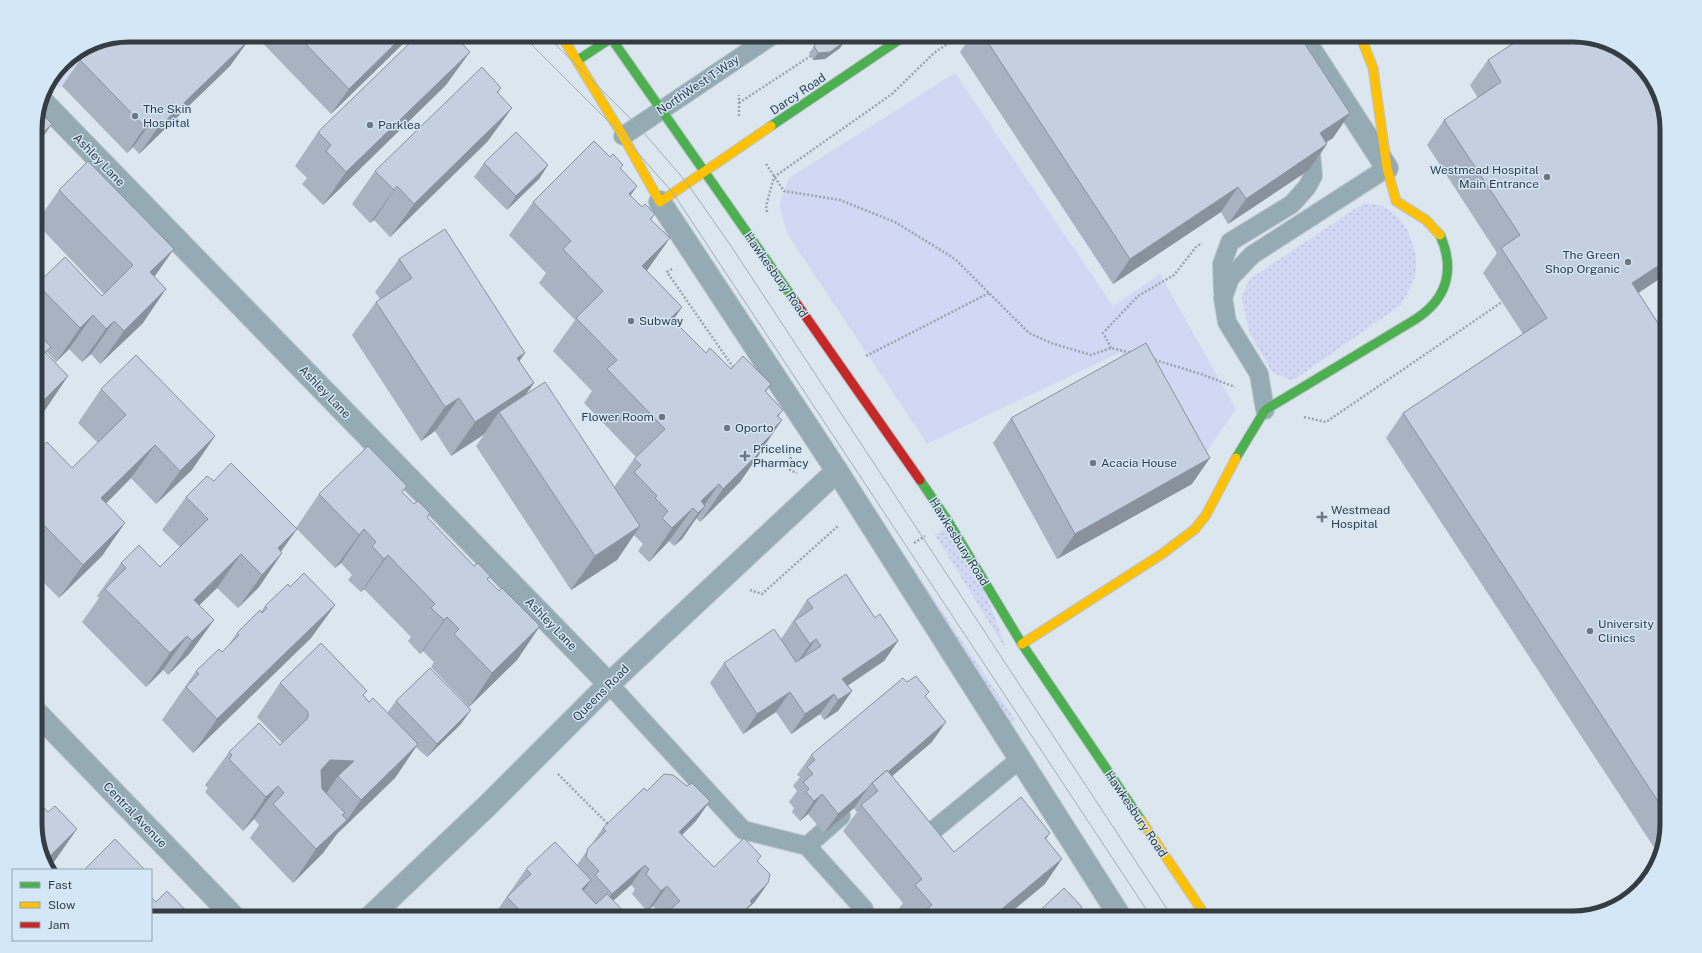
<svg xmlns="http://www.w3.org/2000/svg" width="1702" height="953" viewBox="0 0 1702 953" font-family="'Public Sans',sans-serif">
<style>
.grass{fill:url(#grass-dots)}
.park{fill:#d2d8f4}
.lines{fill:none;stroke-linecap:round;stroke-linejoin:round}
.lane-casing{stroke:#bbc4cb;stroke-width:20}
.street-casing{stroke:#bbc4cb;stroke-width:24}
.fast-casing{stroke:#bbc4cb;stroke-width:11}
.slow-casing{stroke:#bbc4cb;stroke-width:11}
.jam-casing{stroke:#bbc4cb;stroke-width:11}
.path{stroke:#95a6ae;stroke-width:2.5;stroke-dasharray:2 2;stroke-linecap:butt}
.lane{stroke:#95abb4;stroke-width:18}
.street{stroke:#95abb4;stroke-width:22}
.fast{stroke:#4caf50;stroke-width:9}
.slow{stroke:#ffc107;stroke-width:9}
.jam{stroke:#c62828;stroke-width:9}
.tram{stroke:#a0afb6;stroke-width:1}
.wall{fill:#a9b2c0}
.shaded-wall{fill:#89919c}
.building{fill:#c4cfdf;stroke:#89919c}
.poi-dot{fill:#6f787f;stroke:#d3e7f7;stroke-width:1.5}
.labels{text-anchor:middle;stroke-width:3;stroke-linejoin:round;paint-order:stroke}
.street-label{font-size:12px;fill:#353d43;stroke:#d3e7f7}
.poi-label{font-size:12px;fill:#353d43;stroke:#d3e7f7;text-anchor:start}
.rim{fill:none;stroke:#353d43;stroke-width:5}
</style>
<defs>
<pattern id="grass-dots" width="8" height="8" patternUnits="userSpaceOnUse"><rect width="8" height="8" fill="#d2d8f4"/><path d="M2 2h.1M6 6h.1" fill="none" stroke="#b5bad2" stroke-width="1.8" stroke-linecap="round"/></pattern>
</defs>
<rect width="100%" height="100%" fill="#dbe6ef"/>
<path class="grass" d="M1364,203C1397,202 1418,237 1416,268C1415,281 1407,294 1401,305L1295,379L1290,380L1273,373L1249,332L1242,300V295L1250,279Z
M944,528L988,599L1007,651L935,535Z
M904,554L1015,720L1006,725L896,560Z"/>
<path class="park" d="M110,39L60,88L51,79C66,57 83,44 110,39Z
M955,73L1113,306L1160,274L1236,409L1196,467L1121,352L927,444L788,235L779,205L789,178Z"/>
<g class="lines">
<g class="lane-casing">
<path id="lane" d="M623,136L773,35
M1223,293L1222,264L1230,242L1292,204L1307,187L1313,176L1311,152
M1265,410L1259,374L1227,322L1223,298L1230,278L1252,255L1387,168
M609,684L743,830L807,846L864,909L855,918
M917,840L919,842L1019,760
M807,846L841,816"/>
</g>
<g class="street-casing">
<path id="street" d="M1301,35L1387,168
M41,100L609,684
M660,202L837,471L1121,918
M35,711L235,918
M369,918L487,806L609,684L837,471"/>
</g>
<g class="fast-casing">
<path id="fast" d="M609,35L797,304
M578,60L616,35
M771,126L906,35
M1236,458L1265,410L1416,319C1448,298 1455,269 1440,235
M920,480L948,521L1022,644L1141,820"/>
</g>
<g class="slow-casing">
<path id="slow" d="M561,35L623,136L660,202L771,126
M1360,35L1373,68L1387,168L1396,201L1426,220L1440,235
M1022,644L1162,554L1195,529L1206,515L1236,458
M1141,820L1207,918"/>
</g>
<g class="jam-casing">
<path id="jam" d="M797,304L920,480"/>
</g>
<path class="path" d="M696,35L700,37L703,35
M739,103L812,55
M739,116V95
M766,164L784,191L840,200L895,222L955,259L1029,333L1051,343L1091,355L1111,348L1131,353
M767,212L766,206L774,177L892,94L934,53L961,35
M672,269L667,272L733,367
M1111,348L1103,333L1138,296L1174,275L1196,247L1202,243
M866,356L989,293
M1155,360L1201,374L1235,387
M1304,417L1326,422L1502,302
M789,449L791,460L790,470L797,473
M914,543L925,536
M750,590L762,594L838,526
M558,774L609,825"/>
<use href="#lane" class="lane"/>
<use href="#street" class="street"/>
<use href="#fast" class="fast"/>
<use href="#slow" class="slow"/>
<use href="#jam" class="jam"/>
<path class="tram" d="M522,35L623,136L673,193L1152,918
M546,35L638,126L687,183L731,246L1173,918"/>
</g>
<path class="wall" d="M255,35H412L331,114Z
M972,35H1299L1333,138L1326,142L1327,144L1309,170L1228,224L1221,212L1113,284L960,52Z
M248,41L230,66L139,154L133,147L127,153L62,86L80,60Z
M817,42L840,48L825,59L813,60L809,53Z
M88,46L63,70L60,66L63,62Z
M1488,60L1667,337V824L1659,855L1386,438L1403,413L1523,334L1483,273L1497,253L1427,145L1444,120L1478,98L1470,85Z
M446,85L323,205L302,184L307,178L295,166L318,132Z
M501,88L498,93L488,141L390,237L374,220L370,223L352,204L375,171Z
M484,163L548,165L539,179L507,210L474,177Z
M621,169L630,196L642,207L655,214L651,220L647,271L682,307L673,320L706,353L766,392L783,410L778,417L782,420L740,482L700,522L696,518L682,539L674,546L669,541L649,562L638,551L643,544L634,535L617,560L571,590L476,446L484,435L451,456L435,431L421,441L352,335L376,302L380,299L375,292L399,259L519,362L534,383L526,394L614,487L634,459L636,457L584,403L592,391L553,351L575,320L539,283L546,273L509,235L533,202Z
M59,190L154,277L143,323L100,364L91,354L82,362L69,349L56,362L47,352L46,354L68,376L45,410L35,419V287L37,284L102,296L104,294L36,223Z
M101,389L192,470L156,504L131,478L106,503L102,556L59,598L35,574V453L72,468L98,443L78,423Z
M1011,418L1192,484L1057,559L993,443Z
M214,481L297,529L281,552L282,553L259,587L238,608L217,588L199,605L214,620L190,653L168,675L163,670L146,687L82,622L99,598L97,596L121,563L160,567L180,547L162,530L186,497Z
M403,493L474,566L490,576L488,580L499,591L540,626L517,660L469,707L431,667L434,662L423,651L420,654L408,641L411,637L364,589L361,592L348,580L352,575L341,563L335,568L296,528L319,494Z
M290,587L335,605L311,638L193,753L162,720L196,671L222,652L227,647L237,633L261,612L265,606Z
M807,600L875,618L898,641L884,661L848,685L852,691L838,711L824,720L820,714L791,734L776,712L743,734L710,683L724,663L781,639Z
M907,682L925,697L932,742L892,776L954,852L1046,839L1045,884L1004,918H904L898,910L903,903L843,831L857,812L854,808L824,833L808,814L800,821L792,812L794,808L789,802L797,791L793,786L800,777L797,775L811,755Z
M280,683L363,695L369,702L387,713L396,701L461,724L427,757L416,747L395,778L338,833L323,853L293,883L250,838L259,825L254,819L243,831L205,792L208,788L205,785L229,752L280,745L282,743L257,717Z
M647,791L696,821L682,835L714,867L757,862L768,883L754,903L748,908L742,918H660L662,916L653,906L647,911L632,894L635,889L631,885L613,901L630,918H492L526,869L577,865L603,828Z"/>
<path class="shaded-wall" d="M404,35H412L331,114L349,89Z
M248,41L230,66L139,154L157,129Z
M845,41L840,48L825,59L813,60L818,53Z
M88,46L63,70L74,55Z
M470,52L446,85L323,205L346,172Z
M512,108L488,141L390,237L414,204Z
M1350,113L1333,138L1302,158L1320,133Z
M151,122L133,147L127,153L145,127Z
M52,124L35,148V140Z
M1327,144L1309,170L1228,224L1246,199Z
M548,165L539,179L507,210L516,196Z
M397,186L374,220L370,223L394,190Z
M637,186L614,220L629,194Z
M1238,187L1221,212L1113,284L1130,259Z
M670,238L646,272L642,266Z
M174,249L150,283V272Z
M1667,260V274L1614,309L1632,283Z
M166,289L143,323L100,364L124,331Z
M682,307L659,341L671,318Z
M93,315L69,349L56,362L80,328Z
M114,321L91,354L82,362L106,329Z
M525,353L502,386L517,358Z
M68,376L45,410L35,419V409Z
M534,383L510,417L499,412L484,434L451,456L475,422Z
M771,384L748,418L765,391Z
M459,398L435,431L421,441L445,407Z
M782,420L759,453L763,449L740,482L700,522L723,489L771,431Z
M215,436L192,470L156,504L180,471Z
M155,445L131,478L78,532L101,498Z
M1210,458L1192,484L1057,559L1075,534Z
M719,484L701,510L705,506L682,539L674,546L698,513L701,501Z
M693,508L669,541L649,562L672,528Z
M125,523L102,556L59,598L83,565Z
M640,526L617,560L571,590L595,556Z
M297,529L273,562L282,553L259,587L238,608L262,575L278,548Z
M364,529L341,563L335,568L359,535Z
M241,554L217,588L170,634L194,600Z
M388,555L364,589L361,592L384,559Z
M335,605L311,638L193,753L217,719Z
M447,617L423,651L420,654L444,620Z
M214,620L190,653L168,675L192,641Z
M540,626L517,660L469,707L492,673Z
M187,636L163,670L146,687L170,653Z
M816,639L802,659L796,664L810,644Z
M898,641L884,661L834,695L820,714L791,734L805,714L842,679Z
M852,691L838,711L824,720L838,700Z
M790,692L776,712L743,734L757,714Z
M471,710L461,724L427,757L437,744Z
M946,722L932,742L877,789L873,784Z
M418,744L395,778L338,833L361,800Z
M330,760L354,761L338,776L326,794H307L321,770Z
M278,786L254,819L243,831L266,797Z
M868,788L854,808L824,833L838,814Z
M822,794L808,814L800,821L814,801Z
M710,801L696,821L665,852L679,832Z
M345,813L325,841L347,820L323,853L293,883L316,849L342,815Z
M77,829L54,862L47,869L45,861Z
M1050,833L1033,858L1045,838Z
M1062,859L1045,884L1004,918H991Z
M645,865L631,885L598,914L612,894Z
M591,880L568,914L582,889Z
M768,883L754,903L748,908L742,918H737L750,901Z
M667,886L653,906L647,911L661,891Z"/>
<path class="building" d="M129,35H242L248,41L157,129L151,122L145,127L80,60L100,41Z
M297,35H404L349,89Z
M418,35H454L470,52L346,172L326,151L331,145L318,132Z
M827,35H849L845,41L830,52L818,53L814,46L817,42Z
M983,35H1299L1350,113L1320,133L1327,144L1246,199L1238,187L1130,259Z
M1526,35H1573L1620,47L1654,82L1667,123V260L1632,283L1667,337V815L1403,413L1547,318L1501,248L1520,235L1444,120L1501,82L1488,60Z
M482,67L501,88L497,92L512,108L414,204L397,186L394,190L375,171Z
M38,110L52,124L35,140V123Z
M516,132L548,165L516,196L484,163Z
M594,141L610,157L613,154L623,165L620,168L637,186L629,194L642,207L645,204L655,214L650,219L670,238L642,266L682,307L671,318L706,353L710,348L731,369L743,356L771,384L765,391L783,410L777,416L782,420L771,431L773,433L760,446L763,449L723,489L719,484L701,501L705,506L698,513L693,508L672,528L662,518L668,511L655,498L657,496L634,472L641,465L634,459L665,429L607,369L617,360L576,318L603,291L563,249L571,241L533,202Z
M88,161L174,249L150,272L166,289L124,331L114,321L106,329L93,315L80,328L37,284L65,257L102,296L133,265L59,190Z
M445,229L525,353L517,358L534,383L475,422L459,398L445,407L376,302L412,278L399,259Z
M35,330L51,347L45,352L68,376L35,409Z
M1146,343L1210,458L1075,534L1011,418Z
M136,355L215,436L180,471L155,445L101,498L125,523L83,565L35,516V453L47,442L72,468L126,415L101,389Z
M545,382L640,526L595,556L499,412Z
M368,446L407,486L402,492L414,504L418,501L430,513L427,517L474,566L478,563L490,576L487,579L499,591L502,588L540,626L492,673L454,634L459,629L447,617L444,620L431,608L435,604L388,555L384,559L372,546L376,542L364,529L359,535L319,494Z
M231,463L297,529L278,548L282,553L262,575L241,554L194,600L214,620L192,641L187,636L170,653L105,589L126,568L121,563L139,545L160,567L208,519L186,497L207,476L214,481Z
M304,573L335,605L217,719L186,687L199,674L196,671L219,649L222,652L239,635L237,633L260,610L262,613L267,608L265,606L288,584L290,587Z
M846,574L875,618L880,614L898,641L842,679L852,691L838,700L834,694L805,714L790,692L757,714L724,663L774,629L796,662L821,646L816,639L810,644L794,621L813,608L807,600Z
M321,643L367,691L363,695L369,702L373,698L418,744L361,800L338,776L354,761L330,760L321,770L322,789L345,813L342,815L347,820L316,849L273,804L284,793L278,786L266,797L229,759L232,755L229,752L259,723L280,745L308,718V712L280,683Z
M430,668L471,710L437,744L396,701Z
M916,676L929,692L925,696L946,722L888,772L887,770L872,783L868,788L838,814L822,794L814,801L806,792L809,789L803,782L813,774L807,767L815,760L811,755L903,678L907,682Z
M887,770L954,852L1021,797L1050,833L1045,838L1062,859L991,918H916L932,905L915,885L922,879L861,805L878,791L872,783Z
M664,774L673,775L687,786L692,783L710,801L679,832L714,867L744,838L761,856L757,861L770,874L768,883L750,901L752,903L737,918H660L680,901L667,886L661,891L646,874L649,869L645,865L612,894L595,875L599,871L586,857L588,848L606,831L603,828L644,788L647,791Z
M37,801L48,812L55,806L77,829L45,861L35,830V803Z
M115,839L145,870H84Z
M555,842L591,880L582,889L596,904L607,894L630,918H527L507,897L531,874L526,869Z
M1064,888L1082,907L1081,909L1089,918H1032Z
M167,891L193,918H151V897L156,902Z"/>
<g class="poi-dot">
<circle cx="135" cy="116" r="4"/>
<circle cx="370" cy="125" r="4"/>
<circle cx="1547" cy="177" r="4"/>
<circle cx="1628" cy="262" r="4"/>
<circle cx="631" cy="321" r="4"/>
<circle cx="662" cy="417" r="4"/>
<circle cx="727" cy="428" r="4"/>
<path d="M743 450h4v4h4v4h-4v4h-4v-4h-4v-4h4z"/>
<circle cx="1093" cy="463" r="4"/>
<path d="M1320 511h4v4h4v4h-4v4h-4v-4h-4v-4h4z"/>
<circle cx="1590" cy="631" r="4"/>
</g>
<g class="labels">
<g class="street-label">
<text transform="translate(698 85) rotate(-34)" y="4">NorthWest T-Way</text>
<text transform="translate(798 94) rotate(-34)" y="4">Darcy Road</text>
<text transform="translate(99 160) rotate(46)" y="4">Ashley Lane</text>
<text transform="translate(776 275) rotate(55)" y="4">Hawkesbury Road</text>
<text transform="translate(325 392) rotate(46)" y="4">Ashley Lane</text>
<text transform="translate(959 542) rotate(58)" y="4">Hawkesbury Road</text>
<text transform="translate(551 624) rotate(46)" y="4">Ashley Lane</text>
<text transform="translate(601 693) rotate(-45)" y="4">Queens Road</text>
<text transform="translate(1136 814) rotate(56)" y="4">Hawkesbury Road</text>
<text transform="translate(135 815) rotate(46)" y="4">Central Avenue</text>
</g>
<g class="poi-label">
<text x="143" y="113">The Skin<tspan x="143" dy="14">Hospital</tspan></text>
<text x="378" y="129">Parklea</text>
<text x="1539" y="174" text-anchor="end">Westmead Hospital<tspan x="1539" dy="14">Main Entrance</tspan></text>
<text x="1620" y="259" text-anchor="end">The Green<tspan x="1620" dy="14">Shop Organic</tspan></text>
<text x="639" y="325">Subway</text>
<text x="654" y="421" text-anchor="end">Flower Room</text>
<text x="735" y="432">Oporto</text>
<text x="753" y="453">Priceline<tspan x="753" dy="14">Pharmacy</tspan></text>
<text x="1101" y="467">Acacia House</text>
<text x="1331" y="514">Westmead<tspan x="1331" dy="14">Hospital</tspan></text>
<text x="1598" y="628">University<tspan x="1598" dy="14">Clinics</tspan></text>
</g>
</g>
<path d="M0 0H1702V953H0ZM129 42H1573A87 87 0 0 1 1660 129V824A87 87 0 0 1 1573 911H129A87 87 0 0 1 42 824V129A87 87 0 0 1 129 42Z" fill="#d3e7f7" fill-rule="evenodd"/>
<path class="rim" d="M129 42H1573A87 87 0 0 1 1660 129V824A87 87 0 0 1 1573 911H129A87 87 0 0 1 42 824V129A87 87 0 0 1 129 42Z"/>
<rect x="12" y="869" width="140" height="72" fill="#d3e7f7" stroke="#94a3af"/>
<rect x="20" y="882" width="20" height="6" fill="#4caf50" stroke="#94a3af"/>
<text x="48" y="889" font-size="12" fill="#353d43">Fast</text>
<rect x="20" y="902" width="20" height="6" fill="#ffc107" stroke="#94a3af"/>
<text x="48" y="909" font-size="12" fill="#353d43">Slow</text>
<rect x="20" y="922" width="20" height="6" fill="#c62828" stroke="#94a3af"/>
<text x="48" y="929" font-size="12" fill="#353d43">Jam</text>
</svg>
